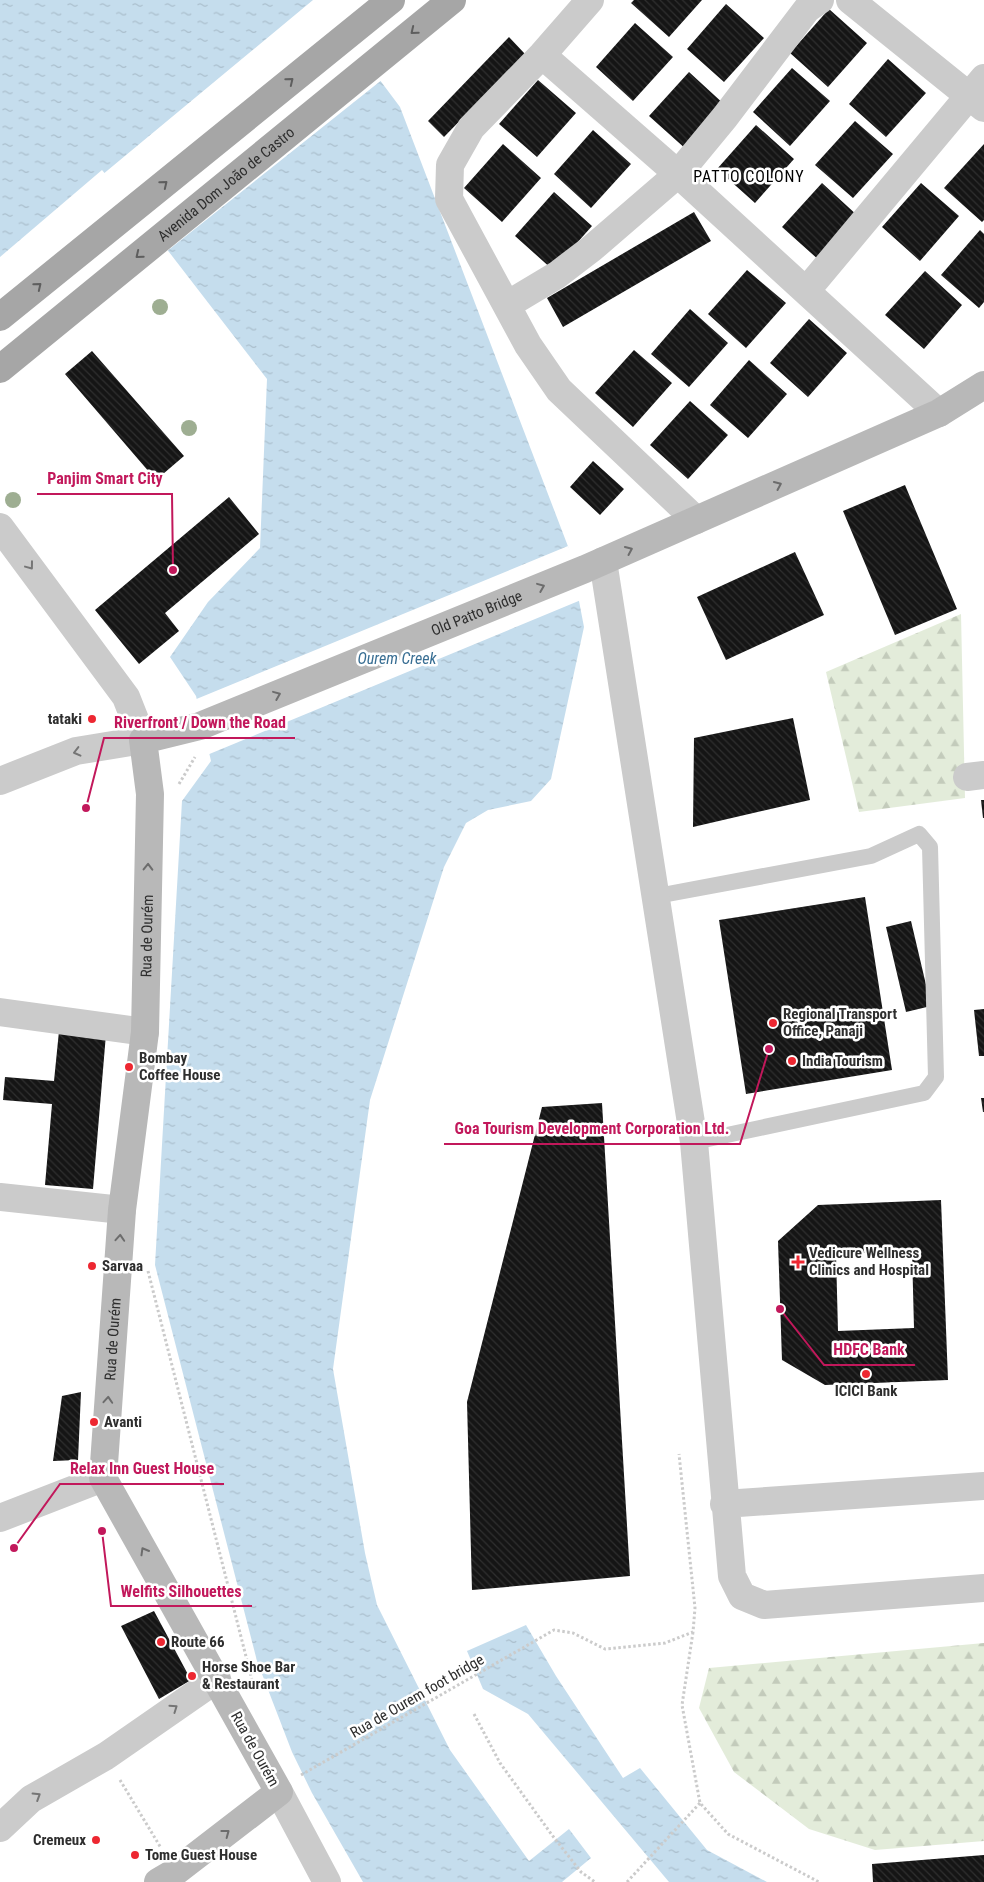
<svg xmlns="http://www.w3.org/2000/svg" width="984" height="1882" viewBox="0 0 984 1882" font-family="'Roboto Condensed',sans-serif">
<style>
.forest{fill:url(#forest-firs)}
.water{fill:url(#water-ripples)}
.pier{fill:#fff}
.building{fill:url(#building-back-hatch);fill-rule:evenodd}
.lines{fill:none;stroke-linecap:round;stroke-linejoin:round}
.path{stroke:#cbcbcb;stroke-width:3;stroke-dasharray:2.5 2.5;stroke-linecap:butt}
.service{stroke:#cbcbcb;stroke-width:16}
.minor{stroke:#cbcbcb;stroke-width:28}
.tertiary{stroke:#cbcbcb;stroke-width:28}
.secondary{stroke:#b8b8b8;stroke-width:28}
.primary{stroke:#a6a6a6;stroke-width:28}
.tree{fill:#9eae92}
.oneway{stroke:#5e5e5e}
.oneway2{stroke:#6c6c6c}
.oneway3{stroke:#757575}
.poi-dot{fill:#ed2731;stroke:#fff;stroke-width:2}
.labels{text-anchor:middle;stroke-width:5;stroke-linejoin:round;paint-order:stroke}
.street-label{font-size:15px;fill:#2e2e2e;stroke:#fff}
.poi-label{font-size:15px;font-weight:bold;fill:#2e2e2e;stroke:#fff;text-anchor:start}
.neighbourhood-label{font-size:16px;letter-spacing:1px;fill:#000;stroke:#fff}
.water-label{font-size:16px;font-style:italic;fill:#386e93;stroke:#fff}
.leader{fill:none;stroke:#c2185b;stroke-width:2}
.callout-dot{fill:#c2185b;stroke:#fff;stroke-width:2}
.callout-label{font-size:16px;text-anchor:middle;font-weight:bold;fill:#c2185b;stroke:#fff;stroke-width:5;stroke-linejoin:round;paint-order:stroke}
</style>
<defs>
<pattern id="forest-firs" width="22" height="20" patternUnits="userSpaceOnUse" patternTransform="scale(1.25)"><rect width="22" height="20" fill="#e3ecda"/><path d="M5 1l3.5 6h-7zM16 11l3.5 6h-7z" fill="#c3cbbb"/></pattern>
<pattern id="water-ripples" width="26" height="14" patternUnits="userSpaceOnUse" patternTransform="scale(1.25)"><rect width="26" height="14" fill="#c5dded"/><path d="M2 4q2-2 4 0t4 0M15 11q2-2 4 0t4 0" fill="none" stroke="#aabecc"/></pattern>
<pattern id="building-back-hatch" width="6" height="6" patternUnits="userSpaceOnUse" patternTransform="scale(1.25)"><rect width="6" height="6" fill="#151515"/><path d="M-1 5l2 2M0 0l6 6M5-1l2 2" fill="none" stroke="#2f2f2f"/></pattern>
</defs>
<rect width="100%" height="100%" fill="#fff"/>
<path class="forest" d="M961,614L965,798L859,812L826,672Z
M984,1643V1841L875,1850L809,1829L734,1772L699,1708L709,1668Z"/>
<path class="water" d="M0,0H320L400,107L569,549L584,627L551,779L531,801L488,810L466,823L444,867L370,1100L333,1369L365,1553L377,1605L450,1750L529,1861L569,1829L591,1858L562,1882H363L312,1793L292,1752L257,1661L155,1265L182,801L211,761L196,696L170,657L208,602L260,548L267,379L169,252L102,170L0,257Z
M526,1625L556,1676L623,1778L640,1768L707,1850L767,1882H669L528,1714L483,1689L467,1651Z"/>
<path class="pier" d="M313,0H323L383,79L166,252L102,175Z
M568,546L573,557L581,600L207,755L194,700Z"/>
<path class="building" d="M634,0H702L669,37L631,3Z
M726,4L764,38L724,82L687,49Z
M829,9L867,43L828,87L790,53Z
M635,23L673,57L633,101L596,67Z
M509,37L525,54L444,137L428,121Z
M888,59L926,93L886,137L849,104Z
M792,68L830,101L790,146L753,112Z
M689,72L726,106L687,150L649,116Z
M538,80L576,113L537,157L499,124Z
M855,121L893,154L853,198L815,165Z
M756,125L794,159L755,203L717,169Z
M593,130L631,164L591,208L554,174Z
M503,144L541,178L502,222L464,188Z
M984,144V220L982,222L944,188Z
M822,183L859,217L820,261L782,227Z
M921,183L959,216L920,261L882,227Z
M554,192L592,226L553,270L515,236Z
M694,212L711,241L563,327L547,298Z
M980,230L984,234V302L979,308L941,275Z
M747,270L786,303L746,348L708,314Z
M925,271L962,305L924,349L885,315Z
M690,309L728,343L689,387L651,354Z
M809,319L847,353L808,397L770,363Z
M634,350L672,383L633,427L595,393Z
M92,351L184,456L156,480L65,374Z
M749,360L787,394L748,438L710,405Z
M690,401L728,435L688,479L650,445Z
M593,461L624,489L600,515L570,487Z
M905,485L957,609L895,635L843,511Z
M229,497L259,534L165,613L179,631L139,664L95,610Z
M795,552L824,615L726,660L697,597Z
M793,718L810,800L693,827L694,738Z
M981,800H984V818H983Z
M865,897L892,1070L746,1094L719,920Z
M911,921L931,1006L906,1012L886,927Z
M984,1009V1056H979L974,1010Z
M59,1031L106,1034L93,1189L45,1185L52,1104L3,1100L5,1077L54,1081Z
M981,1098H984V1112H983Z
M602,1103L630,1576L472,1590L467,1402L542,1107Z
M941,1200L948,1380L825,1385L782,1360L778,1241L818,1205ZM912,1251L914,1328L838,1331L836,1254Z
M81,1392L78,1460L53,1461L62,1396Z
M154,1611L191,1680L159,1699L121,1626Z
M984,1855V1882H873L872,1864Z"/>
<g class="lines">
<path class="path" d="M179,784L195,757
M148,1271L253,1684
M693,1632L682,1705L700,1803L728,1834L819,1882
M474,1714L500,1763L552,1835L581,1872L595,1882
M301,1775L554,1630L573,1633L605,1649L665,1643L693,1632L695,1608L679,1454
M120,1780L161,1848
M627,1882L700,1803"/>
<path class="service" d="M657,896L871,856L919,834L930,847L936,1077L924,1093L694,1142"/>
<path class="minor" d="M590,0L542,55L471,128L450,165L449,199L528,345L559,390L696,520
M850,0L984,108
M542,55L678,174L939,413
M806,291L984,78
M507,305L557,275L591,249L678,174L725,117L807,9L820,0
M603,561L694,1142L732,1576L742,1596L764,1605L984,1588
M967,777L984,775
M0,1012L145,1032
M0,1197L122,1210
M724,1504L984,1486
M0,1518L103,1478"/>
<path class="tertiary" d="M0,527L126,697L143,740L76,751L0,781
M279,1792L327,1882
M0,1828L31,1799L106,1756L217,1679"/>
<path class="secondary" id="s1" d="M158,1882L175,1872L279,1792L103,1478L122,1210L145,1032L150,794L143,740L200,726L585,569L939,413L984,385"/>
<g class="primary">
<path d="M0,317L391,0"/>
<path id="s2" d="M0,369L452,0"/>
</g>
</g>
<g class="tree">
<circle cx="160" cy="307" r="8"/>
<circle cx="189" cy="428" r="8"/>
<circle cx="13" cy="500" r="8"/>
</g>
<defs><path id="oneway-chevron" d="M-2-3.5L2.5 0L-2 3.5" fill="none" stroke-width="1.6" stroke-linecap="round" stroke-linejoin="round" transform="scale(1.25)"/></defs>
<g class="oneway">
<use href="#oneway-chevron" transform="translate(414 31) rotate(141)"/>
<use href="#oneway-chevron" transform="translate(290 81) rotate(-39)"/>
<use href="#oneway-chevron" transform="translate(164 184) rotate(-39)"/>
<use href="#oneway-chevron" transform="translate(139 255) rotate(141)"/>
<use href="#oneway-chevron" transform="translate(38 286) rotate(-39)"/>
</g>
<g class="oneway2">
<use href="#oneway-chevron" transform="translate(778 485) rotate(-24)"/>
<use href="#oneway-chevron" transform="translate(629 550) rotate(-24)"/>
<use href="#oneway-chevron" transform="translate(541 587) rotate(-22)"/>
<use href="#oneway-chevron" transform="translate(277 695) rotate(-22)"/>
<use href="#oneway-chevron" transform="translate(148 867) rotate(-89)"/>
<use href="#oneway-chevron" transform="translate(120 1238) rotate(-86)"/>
<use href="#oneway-chevron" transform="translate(108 1400) rotate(-86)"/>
<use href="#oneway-chevron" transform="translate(144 1551) rotate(-120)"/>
<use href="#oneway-chevron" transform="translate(226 1833) rotate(-37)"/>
</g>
<g class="oneway3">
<use href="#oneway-chevron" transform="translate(30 566) rotate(53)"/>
<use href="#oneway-chevron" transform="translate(77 752) rotate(166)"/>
<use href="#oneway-chevron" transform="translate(174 1708) rotate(-35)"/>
<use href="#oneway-chevron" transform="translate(37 1796) rotate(-32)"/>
</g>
<g class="poi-dot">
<circle cx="92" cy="719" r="5"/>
<circle cx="773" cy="1023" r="5"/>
<circle cx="792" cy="1061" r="5"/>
<circle cx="129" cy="1067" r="5"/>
<path d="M795.5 1254.5h5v5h5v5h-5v5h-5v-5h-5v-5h5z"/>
<circle cx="92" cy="1266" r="5"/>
<circle cx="866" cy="1374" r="5"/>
<circle cx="94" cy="1422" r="5"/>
<circle cx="161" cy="1642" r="5"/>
<circle cx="192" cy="1676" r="5"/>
<circle cx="96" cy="1840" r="5"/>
<circle cx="135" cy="1855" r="5"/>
</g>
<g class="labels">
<g class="street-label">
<text dy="5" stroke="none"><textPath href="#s2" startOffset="292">Avenida Dom João de Castro</textPath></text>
<text dy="5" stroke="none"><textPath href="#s1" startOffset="1609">Old Patto Bridge</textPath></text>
<text dy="5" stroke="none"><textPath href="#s1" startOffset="1055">Rua de Ourém</textPath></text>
<text dy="5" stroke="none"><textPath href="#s1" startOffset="650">Rua de Ourém</textPath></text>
<text transform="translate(417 1696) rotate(-30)" y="5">Rua de Ourem foot bridge</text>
<text transform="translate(255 1749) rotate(61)" y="5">Rua de Ourém</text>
</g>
<g class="poi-label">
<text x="82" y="724" text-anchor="end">tataki</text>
<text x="783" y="1019">Regional Transport<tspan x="783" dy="17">Office, Panaji</tspan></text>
<text x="139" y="1063">Bombay<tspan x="139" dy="17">Coffee House</tspan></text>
<text x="802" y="1066">India Tourism</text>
<text x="809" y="1258">Vedicure Wellness<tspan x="809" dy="17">Clinics and Hospital</tspan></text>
<text x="102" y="1271">Sarvaa</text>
<text x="866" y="1396" text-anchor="middle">ICICI Bank</text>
<text x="104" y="1427">Avanti</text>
<text x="171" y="1647">Route 66</text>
<text x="202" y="1672">Horse Shoe Bar<tspan x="202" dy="17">&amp; Restaurant</tspan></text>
<text x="86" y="1845" text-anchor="end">Cremeux</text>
<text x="145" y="1860">Tome Guest House</text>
</g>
<g class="neighbourhood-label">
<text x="749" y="182">PATTO COLONY</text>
</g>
<g class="water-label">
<text x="397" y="664">Ourem Creek</text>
</g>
</g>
<path class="leader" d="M173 570L172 494H37M86 808L104 738H295M769 1049L740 1144H444M780 1309L824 1365H915M14 1548L60 1484H224M102 1531L111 1606H252"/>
<g class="callout-dot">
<circle cx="173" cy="570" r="5"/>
<circle cx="86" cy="808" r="5"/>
<circle cx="769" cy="1049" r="5"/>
<circle cx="780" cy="1309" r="5"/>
<circle cx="14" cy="1548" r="5"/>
<circle cx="102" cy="1531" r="5"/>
</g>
<g class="callout-label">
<text x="105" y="484">Panjim Smart City</text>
<text x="200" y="728">Riverfront / Down the Road</text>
<text x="592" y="1134">Goa Tourism Development Corporation Ltd.</text>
<text x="869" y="1355">HDFC Bank</text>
<text x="142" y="1474">Relax Inn Guest House</text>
<text x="181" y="1597">Welfits Silhouettes</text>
</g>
</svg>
